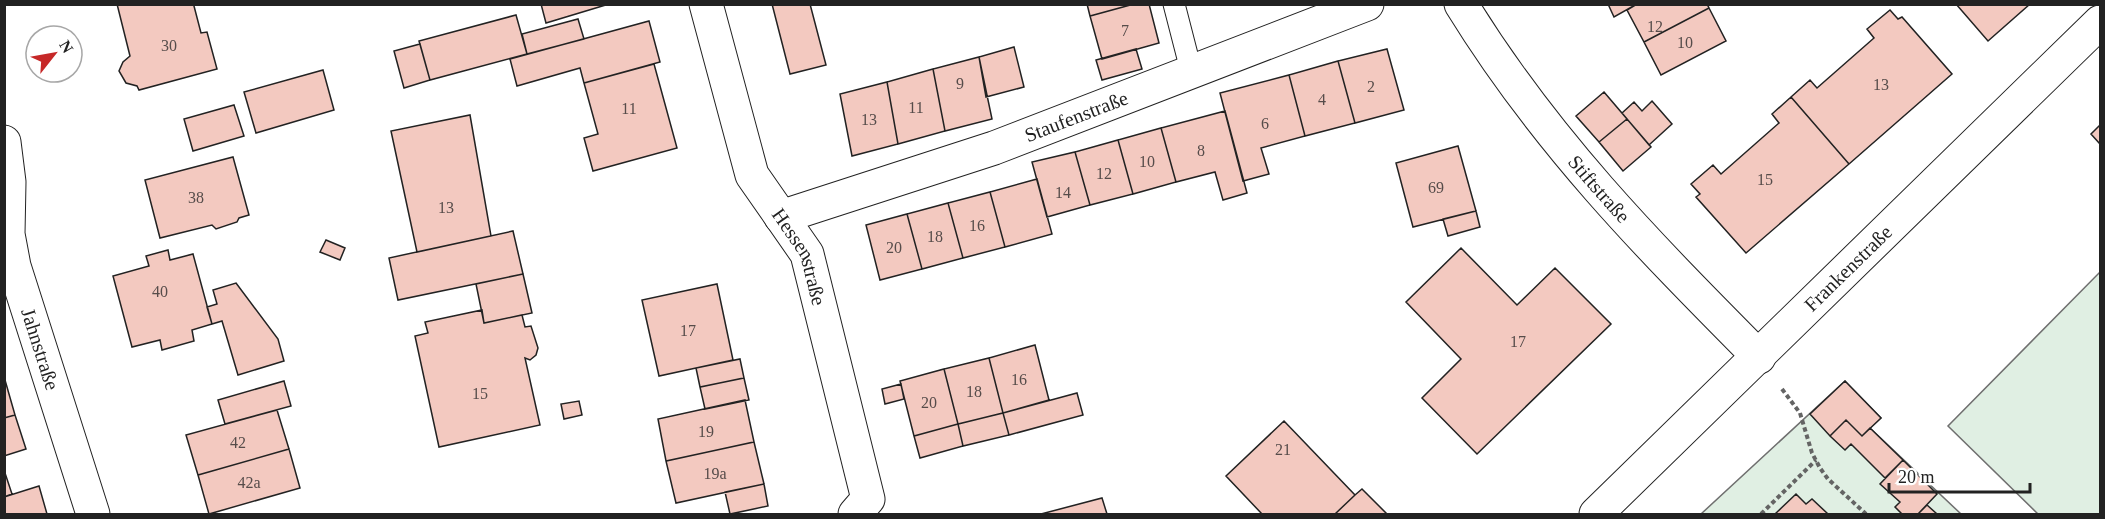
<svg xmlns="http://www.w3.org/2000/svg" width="2105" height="519" viewBox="0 0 2105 519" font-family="Georgia,serif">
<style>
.green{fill:#e0efe3;stroke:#6f6f6f;stroke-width:1.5}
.building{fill:#f3c9c0;stroke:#222;stroke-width:1.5}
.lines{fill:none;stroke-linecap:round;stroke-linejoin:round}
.lane-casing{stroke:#222;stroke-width:23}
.street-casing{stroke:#222;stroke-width:35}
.path{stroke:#646464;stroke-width:4;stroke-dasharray:4.5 3;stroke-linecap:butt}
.lane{stroke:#fff;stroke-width:21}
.street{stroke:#fff;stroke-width:33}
.labels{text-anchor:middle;stroke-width:4.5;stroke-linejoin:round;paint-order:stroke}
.number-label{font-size:16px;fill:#564c4a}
.street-label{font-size:20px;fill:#222;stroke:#fff}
</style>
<rect width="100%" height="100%" fill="#fff"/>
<path class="green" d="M2100,272V514H2038L1948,426Z
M1845,381L1881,418L1870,428L1961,514H1701Z"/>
<path class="building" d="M117,4H197L194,6L201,33L207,32L217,69L139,90L137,86L126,83L119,71L123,62L130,56Z
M541,4H609L546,23Z
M772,4H810L826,65L790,74Z
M1087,4H1134L1090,16Z
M1134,4H1149L1159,43L1102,59L1090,16Z
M1608,4H1637L1614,17Z
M1637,4H1707L1709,8L1644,42L1627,10Z
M1956,4H2030L1988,41Z
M1709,8L1726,41L1661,75L1644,42Z
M1890,10L1898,19L1902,17L1952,74L1849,164L1791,97L1810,80L1817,88L1874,38L1867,29Z
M516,15L527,54L430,80L419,41Z
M578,19L584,39L527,54L522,34Z
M649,21L660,62L584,83L580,68L517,86L510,59Z
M420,44L430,80L404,88L394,51Z
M1014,47L1024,87L986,97L979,57Z
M1136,49L1142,69L1102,80L1096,60Z
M1387,49L1404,110L1355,123L1338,61Z
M979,57L992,119L945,131L933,69Z
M1338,61L1355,123L1305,136L1289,75Z
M654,64L677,148L593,171L584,138L598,134L584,83Z
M933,69L945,131L898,144L887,82Z
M323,70L334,110L256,133L244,92Z
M1289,75L1305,136L1261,148L1269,174L1243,181L1220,93Z
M887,82L898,144L852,156L840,94Z
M1604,92L1627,119L1599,142L1576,116Z
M1791,97L1849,164L1746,253L1696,197L1700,194L1691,184L1713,165L1721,174L1779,123L1772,114Z
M1652,101L1672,124L1649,145L1622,113L1634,102L1642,111Z
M234,105L244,136L193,151L184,119Z
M1225,111L1247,193L1223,200L1215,172L1176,182L1161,128Z
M470,115L491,236L417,252L391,131Z
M1627,119L1651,147L1623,171L1599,142Z
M2100,125V144L2091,134Z
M1161,128L1176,182L1133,194L1118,140Z
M1118,140L1133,194L1090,205L1075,152Z
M1458,146L1476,211L1413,227L1396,163Z
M1075,152L1090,205L1047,217L1032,162Z
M233,157L249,215L239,218L237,222L216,229L212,225L160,238L145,180Z
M1037,179L1052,234L1005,247L990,192Z
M990,192L1005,247L963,258L948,203Z
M948,203L963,258L922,269L907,214Z
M1476,211L1480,227L1448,236L1443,219Z
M907,214L922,269L880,280L866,225Z
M513,231L523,274L398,300L389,258Z
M326,240L345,248L340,260L320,252Z
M1461,248L1517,305L1555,268L1611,324L1477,454L1422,398L1461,359L1406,302Z
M168,250L170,260L193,254L212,324L192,330L194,341L162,350L160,340L132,347L113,276L149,266L146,256Z
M523,274L532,313L484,323L476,284Z
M236,283L278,339L284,361L238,375L222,321L212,324L207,307L217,304L213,290Z
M717,284L733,360L659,376L642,300Z
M482,310L484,323L522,315L525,327L531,326L538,348L536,355L530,360L525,358L540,425L439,447L415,336L428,333L425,322Z
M1035,345L1049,400L1003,413L989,358Z
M989,358L1003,413L958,424L944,369Z
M740,359L744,378L700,387L696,368Z
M944,369L958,424L914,436L900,381Z
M744,378L749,400L705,409L700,387Z
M5,380L15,415L4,418V380Z
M284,381L291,406L225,424L218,400Z
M1845,381L1881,418L1862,436L1846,420L1830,436L1810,414Z
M901,384L904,399L885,404L882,389Z
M1077,393L1083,415L1009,435L1003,413Z
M745,400L754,442L666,461L658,419Z
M579,401L582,415L564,419L561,404Z
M277,410L289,449L198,475L186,435Z
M1003,413L1009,435L963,446L958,424Z
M15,415L26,449L4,456V418Z
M1846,420L1862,436L1870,428L1903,460L1885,478L1851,444L1845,450L1830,436Z
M1284,421L1355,495L1335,514H1262L1226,476Z
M958,424L963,446L920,458L914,436Z
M754,442L764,484L676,503L666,461Z
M289,449L300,488L209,514L198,475Z
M1903,460L1937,494L1918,514H1902L1895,507L1900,502L1880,484Z
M4,470L12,494L4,497Z
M764,484L768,506L730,514L725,492Z
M39,486L47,514H4V497Z
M1362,489L1387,514H1335L1355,495Z
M1796,494L1806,504L1812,499L1828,514H1775Z
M1102,498L1107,514H1041Z
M1927,505L1937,514H1918Z"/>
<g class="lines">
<g class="lane-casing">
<path id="lane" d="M1174,4L1192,74"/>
</g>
<g class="street-casing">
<g id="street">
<path id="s1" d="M706,4L752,175L807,254L868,499L855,514"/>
<path id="s2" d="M1461,4C1546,142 1646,243 1759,357"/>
<path id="s3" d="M4,142L9,182L8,234L14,266L93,514"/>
<path id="s4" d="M781,217L994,148L1367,4"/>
<path id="s5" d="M1596,514L2100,22"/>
</g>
</g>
<path class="path" d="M1782,389L1800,413L1812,453L1820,468L1828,479L1866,514
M1761,514L1816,460"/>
<use href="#lane" class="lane"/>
<use href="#street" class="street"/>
</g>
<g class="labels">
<g class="number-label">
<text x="1655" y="32">12</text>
<text x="1125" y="36">7</text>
<text x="1685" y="48">10</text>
<text x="169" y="51">30</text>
<text x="960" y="89">9</text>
<text x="1881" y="90">13</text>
<text x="1371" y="92">2</text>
<text x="1322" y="105">4</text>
<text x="916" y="113">11</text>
<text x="629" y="114">11</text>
<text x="869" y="125">13</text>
<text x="1265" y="129">6</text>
<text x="1201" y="156">8</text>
<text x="1147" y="167">10</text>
<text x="1104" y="179">12</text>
<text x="1765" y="185">15</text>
<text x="1436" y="193">69</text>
<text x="1063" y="198">14</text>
<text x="196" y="203">38</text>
<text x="446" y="213">13</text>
<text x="977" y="231">16</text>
<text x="935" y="242">18</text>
<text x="894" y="253">20</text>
<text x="160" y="297">40</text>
<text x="688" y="336">17</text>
<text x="1518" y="347">17</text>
<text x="1019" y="385">16</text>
<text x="974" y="397">18</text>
<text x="480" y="399">15</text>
<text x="929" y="408">20</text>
<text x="706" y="437">19</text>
<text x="238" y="448">42</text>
<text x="1283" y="455">21</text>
<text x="715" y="479">19a</text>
<text x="249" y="488">42a</text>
</g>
<g class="street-label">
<text dy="7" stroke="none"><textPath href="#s4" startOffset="312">Staufenstraße</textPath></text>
<text dy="7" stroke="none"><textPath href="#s2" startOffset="231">Stiftstraße</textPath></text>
<text dy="7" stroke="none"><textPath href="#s1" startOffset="273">Hessenstraße</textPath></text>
<text dy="7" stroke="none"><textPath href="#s5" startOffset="352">Frankenstraße</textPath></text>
<text dy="7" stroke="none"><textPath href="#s3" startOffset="212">Jahnstraße</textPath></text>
</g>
</g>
<rect width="2105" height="519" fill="none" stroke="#222222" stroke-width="12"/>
<g transform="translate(54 54) rotate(59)"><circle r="28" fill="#ffffff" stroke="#a7a7a7" stroke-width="1.5"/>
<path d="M0-4.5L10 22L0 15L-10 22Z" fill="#c62828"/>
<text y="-9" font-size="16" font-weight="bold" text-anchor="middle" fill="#222222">N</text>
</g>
<path d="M1889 483v9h141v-9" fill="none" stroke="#222222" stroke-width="3"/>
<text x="1898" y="483" font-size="18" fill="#222222" stroke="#ffffff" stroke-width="4.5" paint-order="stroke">20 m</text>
</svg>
